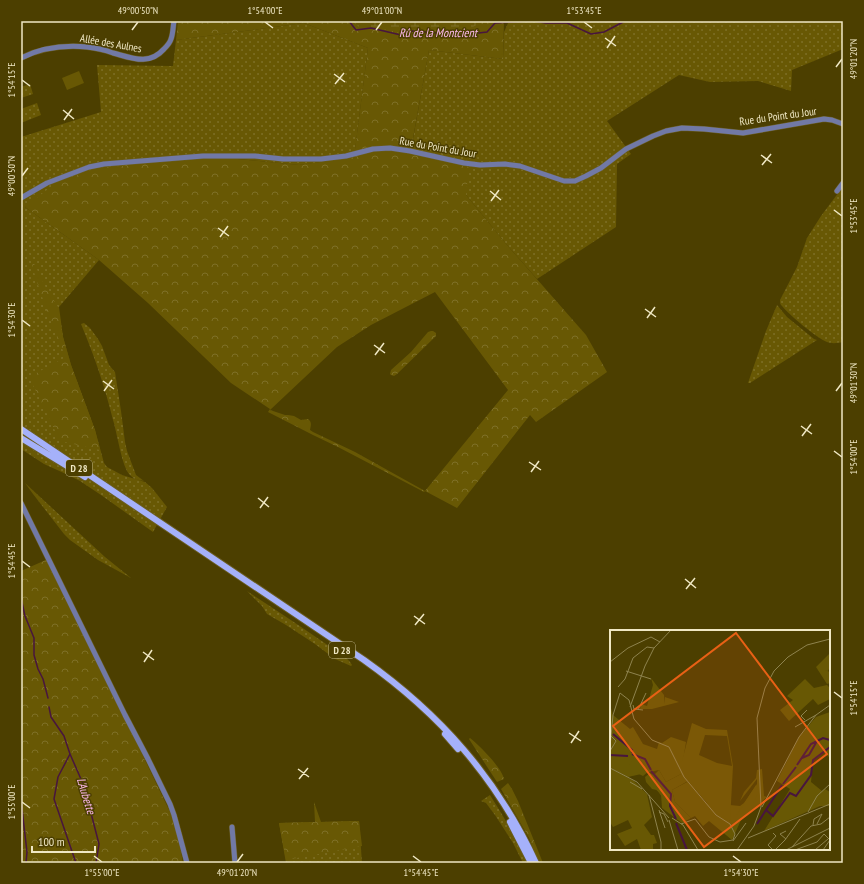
<svg xmlns="http://www.w3.org/2000/svg" width="864" height="884" viewBox="0 0 864 884" font-family="'PT Sans Narrow',sans-serif">
<style>
.grass{fill:url(#grass-dots)}
.forest{fill:url(#forest-crowns);fill-rule:evenodd}
.wetland{fill:url(#wetland-marsh)}
.garden{fill:#685804}
.lines{fill:none;stroke-linecap:round;stroke-linejoin:round}
.stream{stroke:#48153e;stroke-width:1.5}
.minor-casing{stroke:#6a5d23;stroke-width:6}
.major-casing{stroke:#6a5d23;stroke-width:8}
.minor{stroke:#7179a6;stroke-width:5}
.major{stroke:#a5b1fa;stroke-width:6}
.ticks{fill:none;stroke:#f0e8c4;stroke-width:1.5}
.labels{text-anchor:middle;stroke-width:3;stroke-linejoin:round;paint-order:stroke}
.shield{fill:#4c3f00;stroke:#bfb589;stroke-width:1}
.shield-label{font-size:10px;font-weight:bold;fill:#f0e8c4}
.street-label{font-size:11px;fill:#f0e8c4;stroke:#4c3f00}
.water-label{font-size:12px;font-style:italic;fill:#fbb8ea;stroke:#4c3f00}
.inset-river{fill:none;stroke:#48153e;stroke-width:2}
.inset-road{fill:none;stroke:#8e834e;stroke-width:1}
.view{fill:#e86015;fill-opacity:0.15;stroke:#e86015;stroke-width:2}
.inset-edge{fill:none;stroke:#f0e8c4;stroke-width:2}
.neatline{fill:none;stroke:#f0e8c4;stroke-width:1.5}
.ticks-label{font-size:10px;text-anchor:middle;fill:#f0e8c4}
</style>
<defs>
<pattern id="grass-dots" width="8" height="8" patternUnits="userSpaceOnUse"><rect width="8" height="8" fill="#685804"/><path d="M2 2h.1M6 6h.1" fill="none" stroke="#7e7027" stroke-width="1.8" stroke-linecap="round"/></pattern>
<pattern id="forest-crowns" width="20" height="18" patternUnits="userSpaceOnUse"><rect width="20" height="18" fill="#685804"/><path d="M2 6a3 3 0 1 1 6 0M12 15a3 3 0 1 1 6 0" fill="none" stroke="#7e7027"/></pattern>
<pattern id="wetland-marsh" width="20" height="14" patternUnits="userSpaceOnUse"><rect width="20" height="14" fill="#685804"/><path d="M1 5h8M5 5V1M11 12h8M15 12V8" fill="none" stroke="#7e7027"/></pattern>
</defs>
<rect width="100%" height="100%" fill="#4c3f00"/>
<path class="grass" d="M509,21H843V49L792,70L791,91L758,81L710,82L679,75L607,121L631,154L617,164L616,227L537,279L507,245L466,195L411,150L429,50L503,59L504,32Z
M304,23L368,48L354,158L299,165L217,157L25,207L99,260L59,307L63,337L71,365L95,430L104,463L107,467L122,475L145,482L152,488L167,507L153,532L101,495L80,481L66,474L44,464L21,449V137L101,112L97,65L173,66L176,40Z
M30,84L33,94L21,98V87Z
M37,103L41,115L21,123V109Z
M841,179L843,180V222L842,224L843,226V342C838,343 832,344 827,342C817,338 789,315 782,306C780,304 780,303 780,300L797,267L807,238L821,216L842,188L841,184Z
M777,305L787,317L814,339L817,340L750,383H748L766,331Z
M84,323L90,328L98,339L102,346L109,365L115,372L121,411L125,442L127,451L136,475L144,481C139,480 133,479 130,475C122,468 117,432 113,420C105,387 94,355 81,324Z
M25,483L105,557L131,578L98,560L70,540L64,534L33,494Z
M247,591C274,609 302,627 329,646C336,651 347,656 352,665L351,666L335,659L315,644L286,625L267,614L262,606Z
M490,795C504,817 517,839 528,863H523L513,843L495,815L486,803L481,801Z
M359,821L362,863H286L279,823Z"/>
<path class="forest" d="M178,21H504L503,59L429,50L411,149L469,167L466,195L507,245L586,335L607,372L536,422L530,415L457,508L425,491L424,492L338,447L313,435L268,412L270,409L231,383L148,303L99,260L25,207L62,178L98,168L217,157L299,165L354,157L368,48L304,23L176,40ZM435,292L508,390L425,491L355,452L313,432L310,430C311,425 312,422 308,419L301,420L294,416L288,415H285L270,410L337,347L371,325Z
M29,253L46,288L58,307L63,337L71,365L95,430L100,450L60,441L29,377L64,358C64,347 56,337 53,327C44,303 35,278 29,253Z
M431,331H433L436,333V336L397,374L394,376L391,375L390,374L391,370L411,352L428,332Z
M48,559L172,816L178,834L183,863H21V571Z
M470,738C479,745 502,768 504,779L497,782L469,739Z
M508,783L512,789L518,801L543,863H539L529,838L501,789Z
M314,802L321,822L359,821L362,846L286,860L279,823L315,822Z"/>
<path class="wetland" d="M352,21H483L463,33L412,28L401,33L373,27H359Z"/>
<path class="garden" d="M79,71L84,83L67,90L62,78Z"/>
<g class="lines">
<path class="stream" d="M349,21L356,30L371,28L401,35L412,31L462,35L487,32L495,23L527,21
M533,21L546,23H567L591,34L604,32L625,21
M21,598L25,616L34,638V655L38,669L43,679L48,698
M49,707L51,717L64,736L70,754L84,786L99,844L96,863
M70,754L58,777L54,799L76,863
M21,800L27,852L26,863"/>
<g class="minor-casing">
<path id="minor" d="M21,58C41,48 65,45 87,47C96,48 105,50 113,53C132,58 149,66 164,49C167,46 170,43 171,39C173,34 173,27 174,21
M837,191L843,183
M21,198L47,183L89,167L104,164L203,156H255L283,159H321L346,156L373,149L390,148L410,151L464,163L480,165L505,164L520,166L564,181H575L586,176L601,168L626,149L653,136L666,131L682,128L704,129L743,133L824,119L832,120L843,124
M21,503L125,715L148,759L170,804L174,815L187,863
M232,827L235,863"/>
</g>
<g class="major-casing">
<path id="major" d="M21,429L364,660C440,714 497,778 536,863
M21,438L85,477
M445,734L458,749
M510,822L531,863"/>
</g>
<use href="#minor" class="minor"/>
<use href="#major" class="major"/>
</g>
<path class="ticks" d="M265,22L273,28M584,22L592,28M132,30L138,22M376,30L382,22M605,38L616,46M607,48L615,36M836,67L842,59M334,74L345,82M22,80L30,86M335,84L344,73M63,110L74,119M64,120L72,109M761,155L772,163M762,165L771,154M22,176L28,168M490,191L501,200M491,201L499,190M834,210L842,216M218,228L229,236M220,237L228,226M645,309L656,317M647,318L655,307M22,320L30,326M374,345L385,353M375,355L384,343M103,381L114,389M104,391L112,380M836,391L842,383M801,426L812,434M802,436L811,424M834,451L842,457M529,462L541,470M531,472L539,461M258,498L269,507M260,508L268,497M22,561L30,567M685,579L696,588M686,589L695,578M414,616L425,624M415,625L424,614M143,652L154,660M144,662L152,650M834,692L842,698M569,733L581,741M571,743L579,731M298,769L309,777M299,779L308,768M22,802L30,808M94,856L102,862M413,856L421,862M733,856L741,862M237,862L243,854"/>
<g class="labels">
<g class="shield">
<rect x="66" y="460" width="26" height="16" rx="3"/>
<rect x="329" y="642" width="26" height="16" rx="3"/>
</g>
<g class="shield-label">
<text x="79" y="472">D 28</text>
<text x="342" y="654">D 28</text>
</g>
<g class="street-label">
<text transform="translate(111 43) rotate(10)" y="4">Allée des Aulnes</text>
<text transform="translate(778 116) rotate(-8)" y="4">Rue du Point du Jour</text>
<text transform="translate(438 147) rotate(10)" y="4">Rue du Point du Jour</text>
</g>
<g class="water-label">
<text x="438" y="37">Rû de la Montcient</text>
<text transform="translate(86 796) rotate(73)" y="4">L'Aubette</text>
</g>
</g>
<g transform="translate(610 630)">
<rect width="220" height="220" fill="#4c3f00"/>
<path d="M41,48L54,65L55,74V67L69,72L42,79H30L31,74L37,76L43,55ZM195,49L204,58L217,55L220,58V69L208,75L203,69L179,91L170,80L183,70L177,66ZM0,75L3,85L20,99L23,97L33,114L47,119L49,112L52,113L61,107L76,112L71,144L56,152L49,140L18,147L0,138ZM152,139L154,166L157,167L131,190L122,210L99,191L93,196L85,186L81,188L65,172L62,160L79,151L93,170L120,191V175L130,176L134,173L147,154V149L130,171L134,162L146,148L147,140Z" fill="#685804"/>
<path d="M220,23V37L218,41L215,40L220,42V53L217,54L206,37ZM220,82V128L214,122L203,131L201,152L212,161L215,159L220,162V176H210L154,201L180,159L167,151L189,107L206,87ZM82,93L96,99L117,100L123,136L120,191L107,185L78,151L62,160L65,172L81,188L72,193L52,178L51,164L37,152L49,140L56,152L71,144L68,134L72,131ZM95,105L117,106L122,136L107,133L89,125ZM0,138L24,151L37,164L42,187L34,195L41,205H44L47,213L43,214V220H31L27,209L15,216L7,204L22,198L18,190L3,197L0,192ZM146,155L149,162L143,173L137,170L126,186Z" fill="#685804" fill-rule="evenodd"/>
<path d="M24,128L40,140L33,146L17,138ZM40,143L50,149L59,167H52L47,160L42,159L36,152L35,147Z" fill="#685804"/>
<path class="inset-river" d="M3,104L22,120V123M22,124L35,129L41,140M0,125L18,126M192,128L199,125L207,111M187,135L201,114L213,108L220,110M41,141L61,164L60,176L66,189M173,154L186,137M156,180L163,186L180,163L186,166L201,145L203,130L220,117M66,193L77,220M147,194L172,155"/>
<path class="inset-road" d="M0,32L18,18L41,7L50,12M16,41L41,49M8,57L15,49L23,28L37,17L44,18M10,63L19,70L24,89L42,110L59,117L74,147L106,185L120,194L125,204L123,210M23,75L24,79L33,80M20,77L35,36L44,18L61,0M28,80L36,63M195,90L191,86L197,80M185,97L206,85M0,117L3,85L10,63M0,121L6,111L1,106M0,138L27,152L59,188M20,152L32,159M39,165L51,212V220M152,177L189,107L206,85L220,75M49,180L55,198M49,182L54,184L58,192M198,182L207,166L220,154M62,188L73,195L88,220M59,190L68,220M71,194L85,189L99,207L110,212L123,210M203,195L204,189L212,184L207,194M176,201L170,204L176,209M138,208L220,174M123,211L136,193M207,212L214,204L220,210M182,217L201,196L211,194L220,187M127,220L144,196L151,177L147,88L155,58L164,41L178,27L197,15L220,9M163,220L158,215L166,206L163,203M165,220L175,210L190,189M176,220L220,198M185,220L207,212M205,220L218,209M213,220L220,210"/>
<path class="view" d="M126,3L217,124L94,217L3,96Z"/>
<rect width="220" height="220" class="inset-edge"/>
</g>
<rect width="864" height="884" fill="none" stroke="#4c3f00" stroke-width="44"/>
<path d="M32 846v6h63v-6" fill="none" stroke="#f0e8c4" stroke-width="2"/>
<text x="38" y="846" font-size="12" fill="#f0e8c4" stroke="#4c3f00" stroke-width="3" paint-order="stroke">100 m</text>
<rect x="22" y="22" width="820" height="840" class="neatline"/>
<g class="ticks-label">
<text x="138" y="14">49°00'50"N</text>
<text x="265" y="14">1°54'00"E</text>
<text x="382" y="14">49°01'00"N</text>
<text x="584" y="14">1°53'45"E</text>
<text transform="translate(853 59) rotate(-90)" y="4">49°01'20"N</text>
<text transform="translate(11 80) rotate(-90)" y="4">1°54'15"E</text>
<text transform="translate(11 176) rotate(-90)" y="4">49°00'50"N</text>
<text transform="translate(853 216) rotate(-90)" y="4">1°53'45"E</text>
<text transform="translate(11 320) rotate(-90)" y="4">1°54'30"E</text>
<text transform="translate(853 383) rotate(-90)" y="4">49°01'30"N</text>
<text transform="translate(853 457) rotate(-90)" y="4">1°54'00"E</text>
<text transform="translate(11 561) rotate(-90)" y="4">1°54'45"E</text>
<text transform="translate(853 698) rotate(-90)" y="4">1°54'15"E</text>
<text transform="translate(11 802) rotate(-90)" y="4">1°55'00"E</text>
<text x="102" y="876">1°55'00"E</text>
<text x="237" y="876">49°01'20"N</text>
<text x="421" y="876">1°54'45"E</text>
<text x="741" y="876">1°54'30"E</text>
</g>
</svg>
